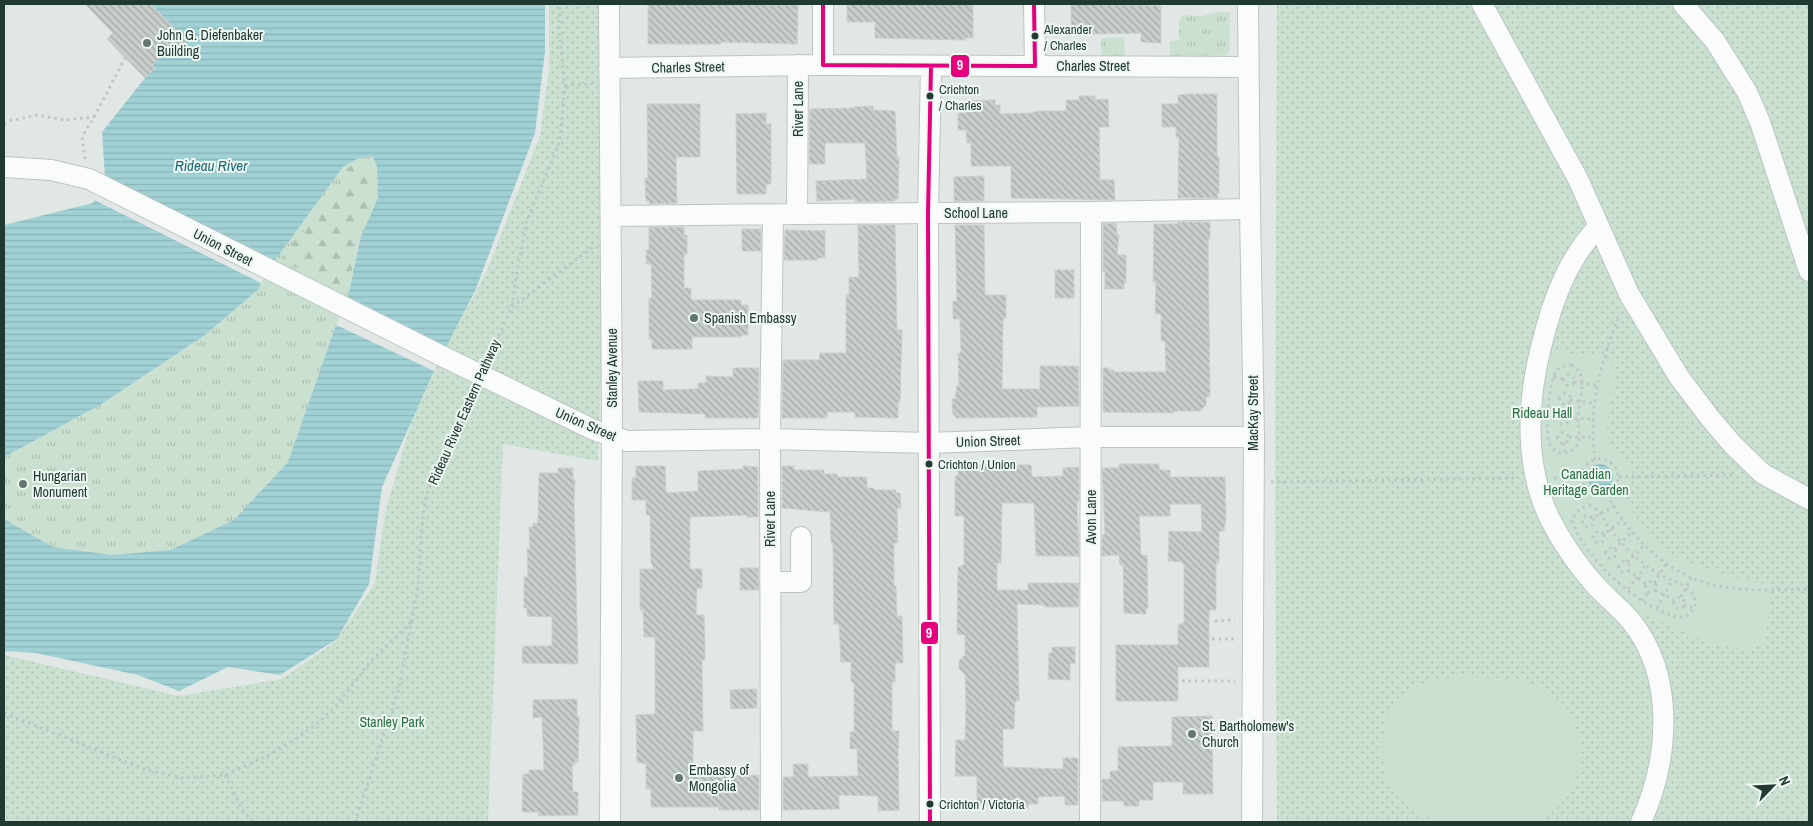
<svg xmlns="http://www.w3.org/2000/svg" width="1813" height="826" viewBox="0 0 1813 826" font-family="'Archivo Narrow',sans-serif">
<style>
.grass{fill:url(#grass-tufts)}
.forest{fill:url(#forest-firs)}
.park{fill:url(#park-dots)}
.garden{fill:#cae0d0}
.water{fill:url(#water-rules)}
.pier{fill:#e1e7e4}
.building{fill:url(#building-back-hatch);stroke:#cad0cd}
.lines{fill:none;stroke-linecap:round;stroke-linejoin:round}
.minor-casing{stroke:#bec4c1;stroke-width:22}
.path{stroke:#bfc7c5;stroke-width:3;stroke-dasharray:2.5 4;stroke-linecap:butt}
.minor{stroke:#fafbfb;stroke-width:20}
.bus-1-casing{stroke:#eef7f2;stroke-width:8}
.bus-1{stroke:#e5007d;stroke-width:4}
.bus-dot{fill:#203931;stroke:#eef7f2;stroke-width:2}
.poi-dot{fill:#647670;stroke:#eef7f2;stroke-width:2}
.labels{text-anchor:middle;stroke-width:4;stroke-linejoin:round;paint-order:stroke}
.bus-label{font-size:13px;fill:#203931;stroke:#eef7f2;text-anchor:start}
.poi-label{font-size:14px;fill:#203931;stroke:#eef7f2;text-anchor:start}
.street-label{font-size:14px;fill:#203931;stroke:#eef7f2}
.park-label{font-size:14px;fill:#2a7042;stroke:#eef7f2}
.water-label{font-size:15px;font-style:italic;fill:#1b6974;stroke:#eef7f2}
.line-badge{stroke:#eef7f2;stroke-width:2}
.badge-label{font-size:14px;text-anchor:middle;font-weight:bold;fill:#fff}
</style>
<defs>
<pattern id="grass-tufts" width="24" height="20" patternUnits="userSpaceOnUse" patternTransform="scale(1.25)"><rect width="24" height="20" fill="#cae0d0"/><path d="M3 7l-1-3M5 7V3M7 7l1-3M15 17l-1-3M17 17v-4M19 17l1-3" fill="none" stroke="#adc1b3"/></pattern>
<pattern id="forest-firs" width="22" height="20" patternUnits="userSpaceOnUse" patternTransform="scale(1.25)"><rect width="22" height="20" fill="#cae0d0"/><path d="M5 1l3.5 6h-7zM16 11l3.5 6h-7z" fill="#adc1b3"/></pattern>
<pattern id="park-dots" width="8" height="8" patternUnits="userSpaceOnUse" patternTransform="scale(1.25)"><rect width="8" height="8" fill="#cae0d0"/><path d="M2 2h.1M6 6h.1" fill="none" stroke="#adc1b3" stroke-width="1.8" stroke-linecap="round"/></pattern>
<pattern id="water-rules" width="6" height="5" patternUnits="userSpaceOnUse" patternTransform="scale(1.25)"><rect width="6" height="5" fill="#a1d1d5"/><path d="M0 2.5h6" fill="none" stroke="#8ab4b7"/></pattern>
<pattern id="building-back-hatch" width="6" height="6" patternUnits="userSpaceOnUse" patternTransform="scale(1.25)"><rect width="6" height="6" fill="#c8cecb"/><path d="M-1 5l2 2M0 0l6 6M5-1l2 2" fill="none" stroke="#a2a8a5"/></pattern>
</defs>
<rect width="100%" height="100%" fill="#e1e7e4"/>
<path class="grass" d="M1221,12H1230L1229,53L1227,55L1170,57V41L1179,40V22L1182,15L1202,16Z
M1124,37L1125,57L1102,58L1101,38Z
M372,156L377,166L378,198L361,236L346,307L336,325L288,462L234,520L170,550L112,555L53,547L4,519V457L100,405L205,335L260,288V281L268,270L343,167L357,159Z"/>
<path class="forest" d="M366,162C382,188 370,207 359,232C354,244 350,268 349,281L343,286L334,288L295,267L287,266L282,263V258L294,241L303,233L313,217L325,205L332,189L341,181L350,166Z"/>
<path class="park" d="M549,4H600L607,207L598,461L503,444L488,822H4V655L179,696L282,679L336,641L375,583L385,513L411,423L446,347L486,273L540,136L549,69Z
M1277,4H1809V822H1277L1275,482Z"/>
<path class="garden" d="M1548,347L1583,357L1596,355L1614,363L1617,371L1607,421L1608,445C1635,459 1638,475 1625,501C1635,516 1645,531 1658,544C1684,567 1737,577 1770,585L1771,601L1764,643L1750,651L1710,643L1636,611L1600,582L1547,498L1539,428L1542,372Z
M1459,676L1514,679L1538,686L1562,704L1580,734L1581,760L1572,792L1553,812L1534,822H1445L1420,815L1399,799L1386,778L1381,745L1388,715L1406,694L1423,683Z"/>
<path class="water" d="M151,4H545V51L535,133L475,291L436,367L382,487L369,584L337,639L280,675L228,667L179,691L138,675L36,653L4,651V519L53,547L112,555L170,550L234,520L288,462L336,325L346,307L361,236L378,198L377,166L372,156L357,159L343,167L268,270L260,281V288L205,335L100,405L4,457V225L93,203L105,178L102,132L145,78L155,69L152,65L172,46L176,50L186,41Z
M1587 477a13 13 0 1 1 26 0a13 13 0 1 1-26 0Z"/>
<path class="pier" d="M104,178L274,263L261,283L94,200Z
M348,301L446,347L434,371L336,325Z"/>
<path class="building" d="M85,4H151L186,41L176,50L172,46L152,65L155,68L145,78L107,39L113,33Z
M648,4L798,5L797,44L721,42V44H648Z
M847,4H973V38H965L966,40L875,38V22H847Z
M1071,4L1161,6V43L1141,42V33L1092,34V26H1071Z
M1191,94H1217V157H1219V194H1217L1218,198H1178L1179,137H1176V127H1162V104H1178V95Z
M1079,96H1095V100L1108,99L1109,127H1099L1100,180H1114L1115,200L1011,198V166H971V143H967L966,130H958V113H967L966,101L995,100V105H1000V114L1032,113L1037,111H1066V100H1079Z
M647,104H700V157H676L677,203L649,204V201H646L645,178H648Z
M873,106V110L895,111L897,157H899L898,199H895V201L855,202V199L817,201L816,181L867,179L865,143H825V164H809L810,109L854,108V107Z
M766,113V124H771V184H766V194H737L736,114Z
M984,176V201H954V177Z
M1178,222H1210V239H1208L1210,397H1206V405L1200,411H1174V413L1103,412V368H1109V370H1114V372H1166L1165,341H1161V314H1155L1156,282H1153L1154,224H1178Z
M1116,223L1117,234L1119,235L1117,255H1126V283H1124V289H1105V271L1103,272V224Z
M858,225H895L897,330H902L900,402H898V418L855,417V412H827V418H782L783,360H819L820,353H846V295H849V277H859Z
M955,225H984L985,295H1006V318H1003L1002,389H1040V366H1078L1079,406L1037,407V417L956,418L955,415H953L952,399H955L957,386H959L958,353H961L960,319H953V301H957Z
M649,227H684V235H687V254H684V288H691V300H741V305H748V335H741V337H692V349H652V339H649V298H652L651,264H646V250H649Z
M742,229H761V251H742Z
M785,230L825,231V258H818L817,260H784Z
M1055,270H1074V298H1055Z
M733,368H759L758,418H705V414L639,412L638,381H663V390L698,389V383H706V376L733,377Z
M958,464L1031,465L1032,477L1063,476V468L1079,467V501H1077L1079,556H1036L1034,503H1002L1001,563H997V590H1028V583H1079L1078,607H1045V605L1017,604L1019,701H1015L1014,729H1003V767L1063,769V758H1078V805H1065V796L1038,797V804H1028V808H990V805H977V776H955L956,740H965L966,707L965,674L959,669V661L965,655V635L957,634L958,567L964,565V516H955V476H958Z
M1119,464H1159V470H1170V477H1225L1226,518L1224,531H1219V563H1216V610H1209V667H1178V701H1116V645H1178V625L1184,623V564H1182V562L1168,561L1169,531L1202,532L1201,504H1170V516H1139L1141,555H1147L1148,608H1146V614L1124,613L1123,565H1120L1119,555L1102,556V535L1105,534L1102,468H1119Z
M636,466H665L666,493L698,491V471L743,469V466L758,467V517H747V515L690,517V569H702V588H697L696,615H704L705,648V660H702L703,731H693V767H713V776L759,775V810H719V807H651V789H646V764L637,762L636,715L655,714V637H644L643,610H640V569H654L651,562L650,515H646V500H632V478H636Z
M782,466H794V470H824V474H837V477H867V488H874V490H896V493H900L901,508H897L898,543H894V586H896L897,616H902L903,663H895V682H892V731H899L898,751L899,810L878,811V796L839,795V809L783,810V777H794L793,764H808V777L858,776L857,749H850V732H854V682H851V662H841L839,624H834L833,543H831L830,512L782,508Z
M558,468H573V480H575L574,499L578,664L522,663L523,646H552V617L527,616V608H524V577H528L527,549H530L529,527H533V523H538L539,473H558Z
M740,568H758L759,590H740Z
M1052,647H1075V664L1070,663V680L1048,679L1049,653H1052Z
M757,689V708L731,709L730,690Z
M577,699V717H579L578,762H574L575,765H572L573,792H578V815L539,816L538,812H522L523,774H529V770H544L542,717L533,718V700Z
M1212,716L1213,794H1183V782H1153V800H1139V806H1124V801H1102V779H1110V771H1118V747L1172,746V717Z"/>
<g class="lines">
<g class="minor-casing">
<path id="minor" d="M609,4L612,421L610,822
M823,4V65
M1034,4L1035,66
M1248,4L1250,209L1254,437L1252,822
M1482,4L1578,179L1629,294L1679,377L1710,418L1733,445L1763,474L1809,499
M1683,4L1715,41L1747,92L1760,122L1809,271
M609,68L823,65L1248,67
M4,167L51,170L89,179L442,356L594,430L627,441L770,439L929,443L1091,437H1254
M797,214L798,65
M612,216L797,214L1091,212L1250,209
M1599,226C1567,259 1552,302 1541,347C1527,403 1524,468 1551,521C1563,544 1578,566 1596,586C1607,598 1620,608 1631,621C1676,677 1669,760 1641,822
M770,582H801V537
M771,822L770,439L773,215
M930,822L928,213L931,66
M1090,822L1091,212"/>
</g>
<path class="path" d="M565,85L592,84
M4,124L9,121L37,115L64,120L94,117
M85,159L82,137L94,117L125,58
M512,307L593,247
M488,360L512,307L517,271L527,221L560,141L565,85L559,29L560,4
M1571,365C1576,368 1580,371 1581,376C1585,388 1577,408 1578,422C1578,429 1581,438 1578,444C1575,450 1568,453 1562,453C1554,452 1549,445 1548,438C1546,424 1549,380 1557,370C1561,366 1566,366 1571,365Z
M1563.5 380a5.5 5.5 0 1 1 11 0a5.5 5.5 0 1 1-11 0Z
M1554,377L1563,379
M1574,382L1597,385
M1559.5 399a5.5 5.5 0 1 1 11 0a5.5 5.5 0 1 1-11 0Z
M1570,400L1593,403
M1557.5 419a5.5 5.5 0 1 1 11 0a5.5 5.5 0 1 1-11 0Z
M1568,418L1592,419
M1557.5 438a5.5 5.5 0 1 1 11 0a5.5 5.5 0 1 1-11 0Z
M1569,437H1593
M1564,443V453
M1582 477a18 18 0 1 1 36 0a18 18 0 1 1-36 0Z
M1595,460C1588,405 1600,365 1620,314
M1619,477L1736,475
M1554,478L1582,479
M1271,482L1518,478
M1607,495C1633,542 1676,583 1732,588C1757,591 1784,590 1809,589
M1589,505C1601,510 1604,521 1611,530C1618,540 1626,548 1634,556C1642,562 1650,569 1659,574C1669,580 1684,583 1692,593C1702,607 1688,621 1673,616C1635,603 1586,560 1572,521C1575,512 1579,509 1589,505Z
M1593,518L1594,523L1591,526L1587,527L1583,524L1582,520L1585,516H1589L1593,518L1614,506
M1604,534L1600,532H1596L1593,536L1594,540L1597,543L1602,542L1604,539V534L1623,520
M1605.5 553a5.5 5.5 0 1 1 11 0a5.5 5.5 0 1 1-11 0Z
M1614,549L1631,533
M1618.5 567a5.5 5.5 0 1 1 11 0a5.5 5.5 0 1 1-11 0Z
M1627,562L1644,546
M1628,570L1646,584
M1645.5 587a5.5 5.5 0 1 1 11 0a5.5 5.5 0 1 1-11 0Z
M1654,583L1666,564
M1628,589L1646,565
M1655,590L1674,600
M1681,597L1691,578
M1673.5 603a5.5 5.5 0 1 1 11 0a5.5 5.5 0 1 1-11 0Z
M1642,601L1648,592
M1684,605L1695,609
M1657,608L1672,581
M1215,621L1235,620
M1212,639H1236
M1182,681H1235
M4,713L144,769L183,778L225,775L267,756L299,737L318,723L337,705L370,662L412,621
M225,775L243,811L254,822
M355,822L399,688L419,581L421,532L426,497L438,463L474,390"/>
<use href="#minor" class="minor"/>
<g class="bus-1-casing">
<path id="bus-1" d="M823,4V65
M823,65L1035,66L1034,4
M930,822L928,213L931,66"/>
</g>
<use href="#bus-1" class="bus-1"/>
</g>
<g class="bus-dot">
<circle cx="1035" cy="36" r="4.5"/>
<circle cx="930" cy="96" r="4.5"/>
<circle cx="929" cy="464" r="4.5"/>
<circle cx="930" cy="804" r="4.5"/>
</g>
<g class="poi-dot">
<circle cx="147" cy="43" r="5"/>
<circle cx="694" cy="318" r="5"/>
<circle cx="23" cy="484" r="5"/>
<circle cx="1192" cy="734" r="5"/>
<circle cx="679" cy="778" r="5"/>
</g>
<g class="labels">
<g class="bus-label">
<text x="1044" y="34">Alexander<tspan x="1044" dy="16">/ Charles</tspan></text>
<text x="939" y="94">Crichton<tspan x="939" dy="16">/ Charles</tspan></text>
<text x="938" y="469">Crichton / Union</text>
<text x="939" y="809">Crichton / Victoria</text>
</g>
<g class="poi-label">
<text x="157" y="40">John G. Diefenbaker<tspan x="157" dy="16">Building</tspan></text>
<text x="704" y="323">Spanish Embassy</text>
<text x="33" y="481">Hungarian<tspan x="33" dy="16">Monument</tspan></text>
<text x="1202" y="731">St. Bartholomew's<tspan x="1202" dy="16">Church</tspan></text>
<text x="689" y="775">Embassy of<tspan x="689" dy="16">Mongolia</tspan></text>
</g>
<g class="street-label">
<text x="1093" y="71">Charles Street</text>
<text transform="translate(688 67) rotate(-1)" y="5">Charles Street</text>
<text transform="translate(798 109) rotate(-90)" y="5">River Lane</text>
<text x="976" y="218">School Lane</text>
<text transform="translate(223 247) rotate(27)" y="5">Union Street</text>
<text transform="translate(612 368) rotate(-90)" y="5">Stanley Avenue</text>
<text transform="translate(464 412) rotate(-66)" y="5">Rideau River Eastern Pathway</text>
<text transform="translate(1253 413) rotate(-90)" y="5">MacKay Street</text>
<text transform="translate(586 424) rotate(23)" y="5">Union Street</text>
<text transform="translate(988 441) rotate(-2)" y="5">Union Street</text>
<text transform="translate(1091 517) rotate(-90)" y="5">Avon Lane</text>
<text transform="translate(770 519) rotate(-90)" y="5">River Lane</text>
</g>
<g class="park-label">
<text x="1542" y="418">Rideau Hall</text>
<text x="1586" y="479">Canadian<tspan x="1586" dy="16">Heritage Garden</tspan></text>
<text x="392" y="727">Stanley Park</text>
</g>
<g class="water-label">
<text x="211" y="171">Rideau River</text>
</g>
</g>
<g class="line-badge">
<rect x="950" y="54" width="20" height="24" rx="5" fill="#e5007d"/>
<rect x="920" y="621" width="19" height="24" rx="5" fill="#e5007d"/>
</g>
<g class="badge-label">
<text x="960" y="70">9</text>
<text x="929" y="638">9</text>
</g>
<rect width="1813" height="826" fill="none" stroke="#203931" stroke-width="10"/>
<g transform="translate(1773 786) rotate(66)" stroke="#eef7f2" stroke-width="4" paint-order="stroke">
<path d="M0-4L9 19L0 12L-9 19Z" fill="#203931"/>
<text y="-8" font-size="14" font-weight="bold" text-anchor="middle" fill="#203931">N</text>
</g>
</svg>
